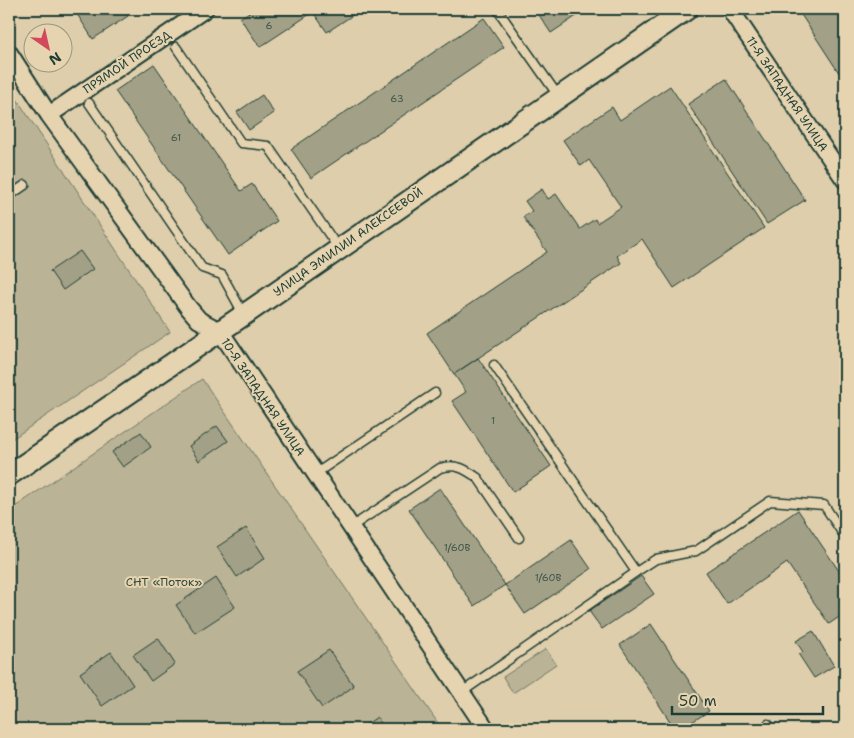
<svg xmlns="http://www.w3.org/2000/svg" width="854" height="738" viewBox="0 0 854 738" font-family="'Shantell Sans',sans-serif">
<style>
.green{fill:#bbb396;stroke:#6d7865}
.building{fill:#a2a187;stroke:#1f3d34}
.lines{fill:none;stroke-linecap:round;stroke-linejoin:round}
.service-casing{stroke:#1f3d34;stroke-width:11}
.minor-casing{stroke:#1f3d34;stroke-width:20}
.tertiary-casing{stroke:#1f3d34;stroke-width:24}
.service{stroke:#e6d4b1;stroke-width:8}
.minor{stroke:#e6d4b1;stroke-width:16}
.tertiary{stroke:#e6d4b1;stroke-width:20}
.labels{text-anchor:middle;stroke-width:4;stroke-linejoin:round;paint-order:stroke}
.number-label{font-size:10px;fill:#405649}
.street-label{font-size:12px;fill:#1f3d34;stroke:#e6d4b1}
.park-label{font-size:12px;fill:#2f493e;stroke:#e6d4b1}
</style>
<rect width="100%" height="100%" fill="#deceac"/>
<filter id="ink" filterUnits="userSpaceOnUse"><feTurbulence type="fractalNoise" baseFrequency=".02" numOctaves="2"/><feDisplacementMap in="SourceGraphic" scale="10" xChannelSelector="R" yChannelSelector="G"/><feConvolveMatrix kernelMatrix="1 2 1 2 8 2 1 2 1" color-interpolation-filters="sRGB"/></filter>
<g filter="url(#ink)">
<path class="green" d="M9,87L170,332L9,441Z
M202,379L442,729H9V511Z
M546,649L556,664L513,693L503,677Z"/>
<path class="building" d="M78,9H123L128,16L93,39L75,11Z
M254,9H362L327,32L313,12L260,47L240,18Z
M535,9H587L551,33Z
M800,9H844L845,10V82L798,10Z
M484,18L504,47L311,178L291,149Z
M154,64L241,191L252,184L277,221L228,255L115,91Z
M726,79L805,200L767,224L688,104Z
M670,86L764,228L674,288L642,239L617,256L621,263L454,374L427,333L547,252L523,217L532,211L525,201L542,189L548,199L556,194L580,229L595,219L597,223L621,207L589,160L581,166L563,140L612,107L620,120Z
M262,95L274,113L249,130L237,112Z
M80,251L93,269L63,290L50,271Z
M478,358L551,466L513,492L452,401L466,392L454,374Z
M217,426L228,441L199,461L189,446Z
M141,432L151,447L123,467L112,452Z
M440,488L505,585L474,606L409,509Z
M798,510L845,580V613L829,624L787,563L727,604L706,572Z
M246,528L265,558L237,577L217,547Z
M571,540L591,569L525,614L505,585Z
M641,576L654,594L602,629L589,611Z
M216,578L235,607L195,633L176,605Z
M651,624L709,711L681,729H675L620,645Z
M813,631L834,666L814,678L799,655L803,652L796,641Z
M158,638L175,664L151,681L133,655Z
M329,650L354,686L322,708L297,671Z
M111,652L133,685L102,706L80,673Z
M377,717L385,729H360Z"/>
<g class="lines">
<g class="service-casing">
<path id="service" d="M497,9L559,97
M658,9L667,22
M176,47L241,143L268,146L339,249
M89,103L202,268L222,275L244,315
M9,196L25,185
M315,474L435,393
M351,527L440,468C456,463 465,469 478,478L519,538
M636,572L656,559L696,551L770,501L824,505L845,537
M462,692L636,572L494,365
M768,724L772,729"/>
</g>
<g class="minor-casing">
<path id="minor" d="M730,9L845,180
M9,53L49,115L188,307L199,320L220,331L486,729
M49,115L205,9"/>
</g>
<g class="tertiary-casing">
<path id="tertiary" d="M9,475L251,310L687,9"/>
</g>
<use href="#service" class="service"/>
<use href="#minor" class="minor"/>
<use href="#tertiary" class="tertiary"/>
</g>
</g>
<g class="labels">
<g class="number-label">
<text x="269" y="29">6</text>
<text x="397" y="102">63</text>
<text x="176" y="141">61</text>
<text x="493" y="424">1</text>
<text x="457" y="551">1/60В</text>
<text x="548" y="581">1/60В</text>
</g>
<g class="street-label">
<text transform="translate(127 62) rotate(-34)" y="4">ПРЯМОЙ ПРОЕЗД</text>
<text transform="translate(787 94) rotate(56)" y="4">11-Я ЗАПАДНАЯ УЛИЦА</text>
<text transform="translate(348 242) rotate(-35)" y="4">УЛИЦА ЭМИЛИИ АЛЕКСЕЕВОЙ</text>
<text transform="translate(263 397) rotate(56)" y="4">10-Я ЗАПАДНАЯ УЛИЦА</text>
</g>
<g class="park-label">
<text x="164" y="586">СНТ «Поток»</text>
</g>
</g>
<rect width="854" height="738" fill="none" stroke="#e6d4b1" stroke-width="30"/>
<rect x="15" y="15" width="824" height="708" fill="none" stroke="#1f3d34" stroke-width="2" filter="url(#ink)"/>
<g transform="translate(48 48) rotate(146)"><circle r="24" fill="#e6d4b1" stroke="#96987f"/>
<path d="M0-4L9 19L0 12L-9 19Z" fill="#d1495b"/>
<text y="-8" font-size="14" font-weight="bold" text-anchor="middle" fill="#1f3d34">N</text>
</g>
<path d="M672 706v8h151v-8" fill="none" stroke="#1f3d34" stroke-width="2.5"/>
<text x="679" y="706" font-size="15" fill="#1f3d34" stroke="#e6d4b1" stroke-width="4" paint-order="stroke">50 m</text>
</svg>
